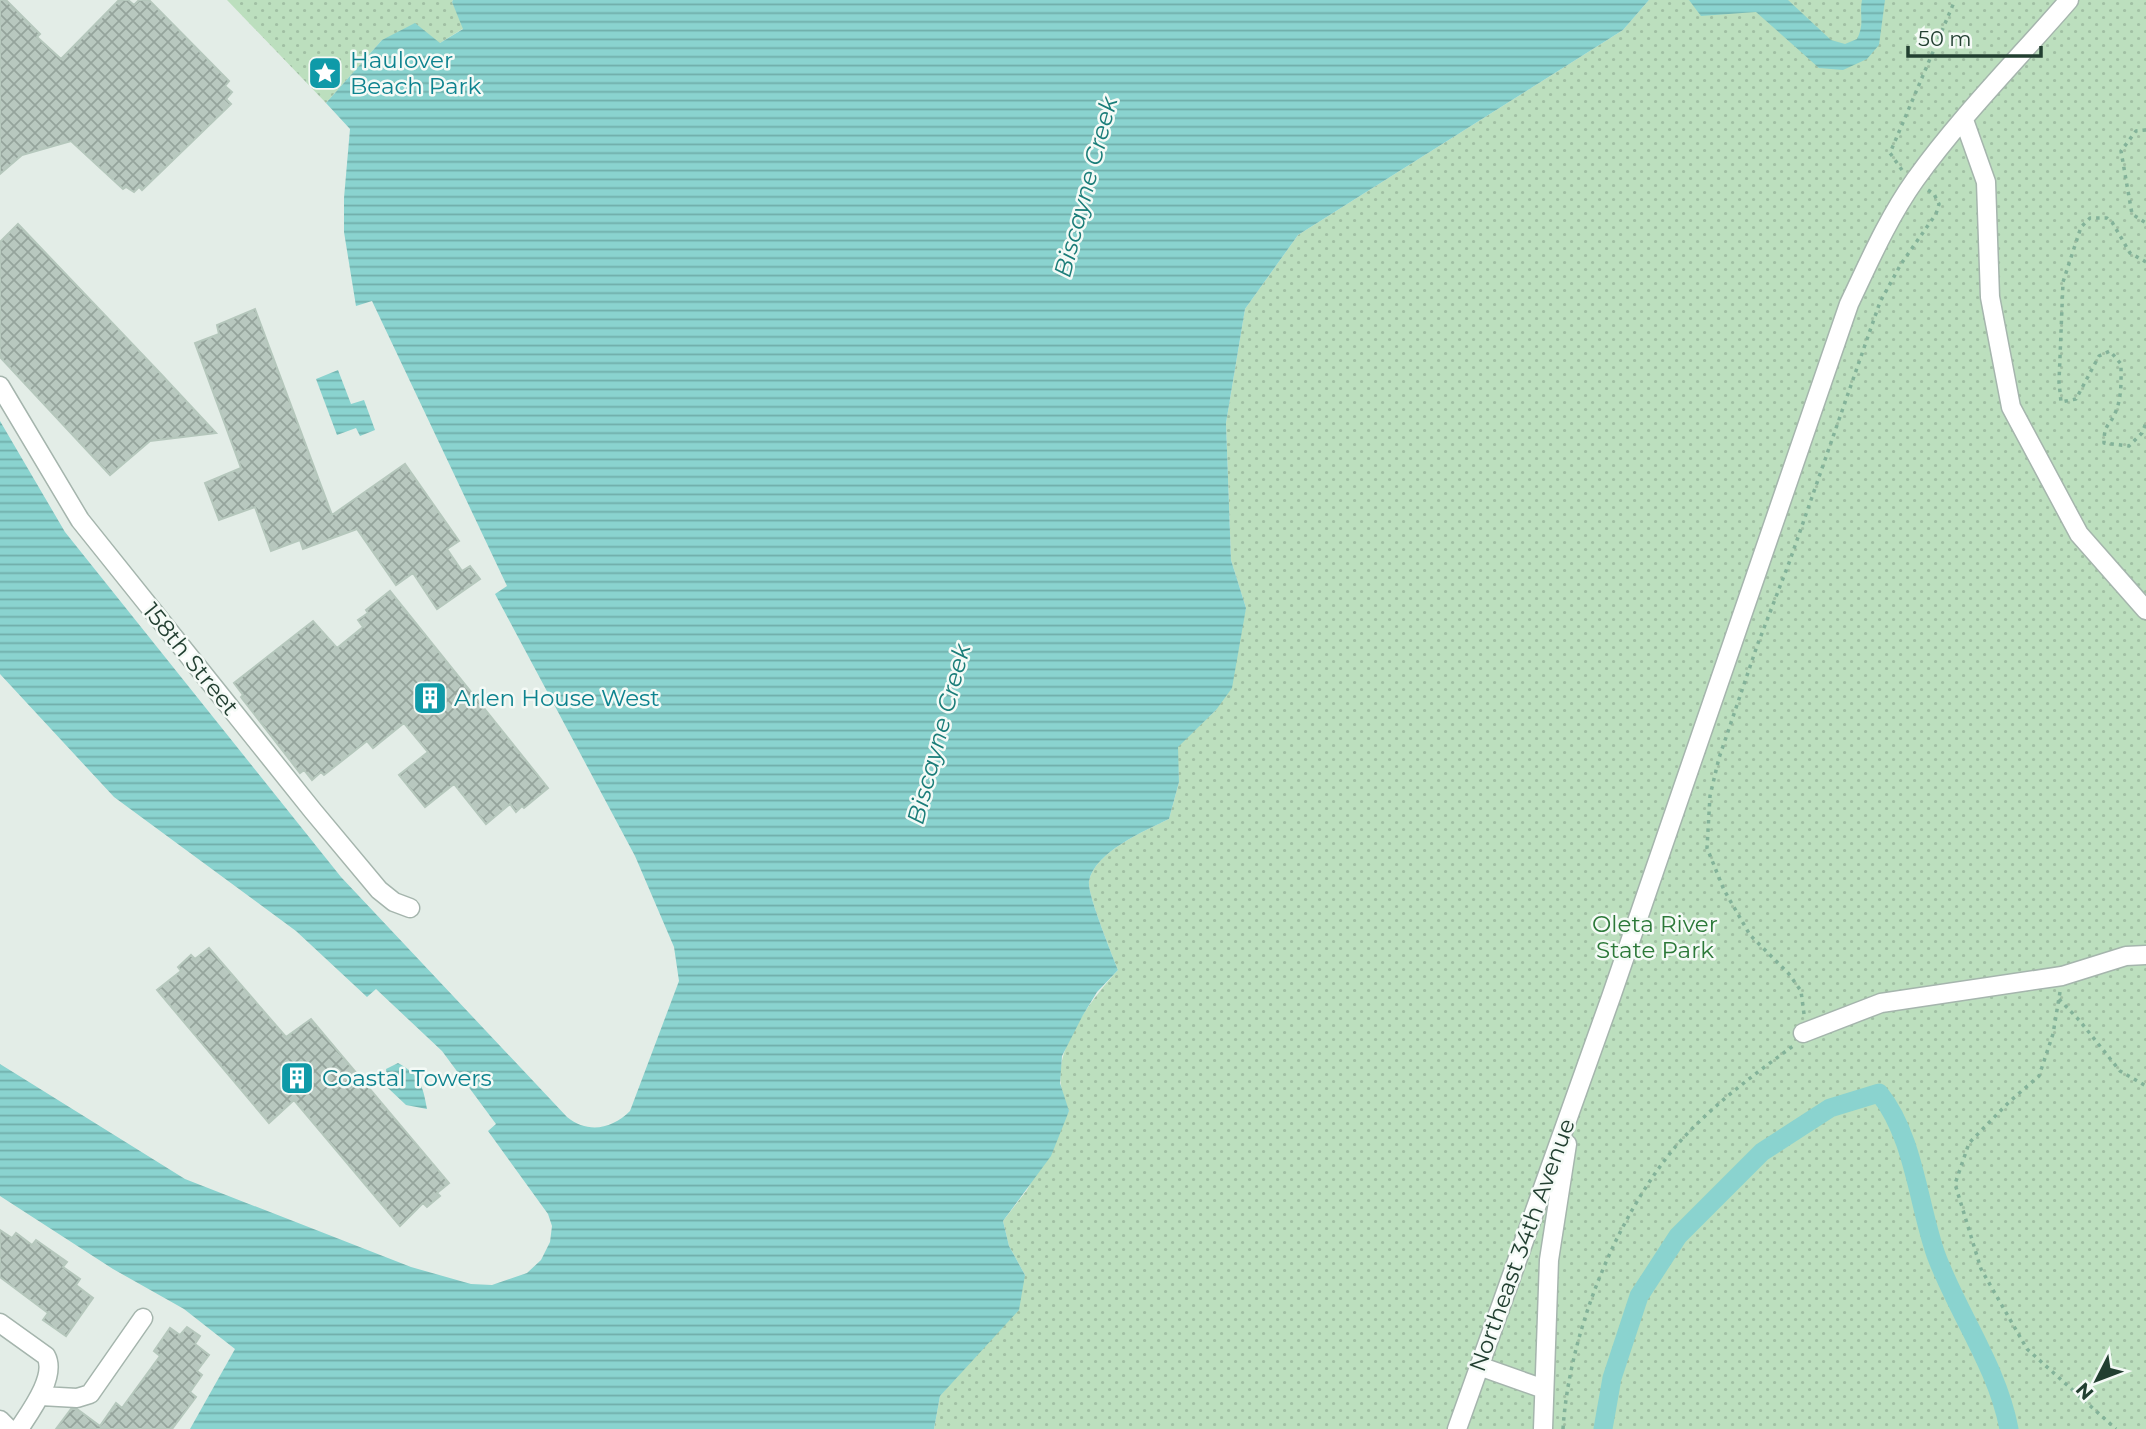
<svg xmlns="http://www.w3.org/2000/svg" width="2146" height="1429" viewBox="0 0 2146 1429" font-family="Montserrat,sans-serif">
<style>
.park{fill:url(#park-dots)}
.water{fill:url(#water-rules)}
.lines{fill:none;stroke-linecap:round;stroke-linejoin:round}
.canal{stroke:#8ad3cf;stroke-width:19}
.building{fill:url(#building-cross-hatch);stroke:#b5c7bc;stroke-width:2}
.minor-casing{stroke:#a5b5ad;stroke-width:21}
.path{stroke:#83b299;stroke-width:3.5;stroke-dasharray:3.5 5;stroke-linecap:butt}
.minor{stroke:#fff;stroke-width:18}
.labels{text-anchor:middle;stroke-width:5;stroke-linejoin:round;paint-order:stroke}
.culture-label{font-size:23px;fill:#0d838f;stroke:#f4faf6;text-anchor:start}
.street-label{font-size:23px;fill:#223f31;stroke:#f4faf6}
.park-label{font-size:23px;fill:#2b7838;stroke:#f4faf6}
.water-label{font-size:24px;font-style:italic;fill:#1a7d79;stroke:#f4faf6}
</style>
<defs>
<pattern id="park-dots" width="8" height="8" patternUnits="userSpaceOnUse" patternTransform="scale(1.75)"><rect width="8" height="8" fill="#bcdfbe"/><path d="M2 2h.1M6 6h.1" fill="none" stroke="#a1c0a4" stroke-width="1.8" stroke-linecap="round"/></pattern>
<pattern id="water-rules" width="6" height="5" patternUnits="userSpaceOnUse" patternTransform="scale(1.75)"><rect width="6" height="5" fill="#8ad3cf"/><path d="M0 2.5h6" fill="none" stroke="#70ada9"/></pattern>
<pattern id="building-cross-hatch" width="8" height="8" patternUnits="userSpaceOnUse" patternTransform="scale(1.75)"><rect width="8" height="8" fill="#b8c8bf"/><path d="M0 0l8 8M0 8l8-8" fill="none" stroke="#95a49c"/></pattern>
</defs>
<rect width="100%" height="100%" fill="#e3ede7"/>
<path class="park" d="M227,0H453L452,2L464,28L440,43L382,40L326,103Z
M1649,0H2146V1429H934L940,1396L968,1363L1025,1275L1009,1246L1003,1221L1027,1190L1069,1111C1066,1103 1062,1094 1061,1085C1054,1047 1094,996 1118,970C1112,954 1087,894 1089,881C1095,852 1144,831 1169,819L1179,782L1177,747L1216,710L1246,608L1231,560L1226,423L1245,309L1298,235L1623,30Z"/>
<path class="water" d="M453,0H1649L1623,30L1298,235L1245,309L1226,423L1231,560L1246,608L1232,688L1216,710L1178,747L1179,782L1169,819C1144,831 1095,852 1089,881C1087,894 1112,954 1118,970L1097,992L1083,1015L1062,1056L1060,1083L1069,1111L1051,1156L1003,1221L1009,1246L1025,1275L1019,1310L940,1396L934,1429H190L235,1349L184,1309L113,1269L0,1196V1064L185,1179L411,1267L471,1284L492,1285L527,1273L541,1260L550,1242L552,1226L548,1214L488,1131L496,1124L442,1051L376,989L367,997L296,931L114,797L0,674V421L65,532L341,877L567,1117C588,1134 612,1129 630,1111L679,981L674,947L635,856L495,594L507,586L372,301L356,306L344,232V198L350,129L326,103L382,40L415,23L440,43L463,29L452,2Z
M1689,0H1788L1831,40L1845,44L1857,39C1865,23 1859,16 1862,0H1885L1879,45L1867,59L1843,70L1819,68L1756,12L1701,16Z
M338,370L351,404L364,400L375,430L360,436L356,428L337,435L316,379Z
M398,1063C420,1075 423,1086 427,1109L406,1105L388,1088L386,1069Z"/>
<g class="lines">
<path class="canal" d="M1603,1429L1612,1378L1639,1296L1678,1236L1762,1152L1830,1108L1879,1093C1914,1136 1918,1204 1936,1255C1958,1314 1997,1366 2009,1429"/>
</g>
<path class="building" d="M0,0H6L40,34L37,37L61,59L119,0H128L134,5L139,0H149L229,81L225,86L232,92L226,99L231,104L142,190L139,187L134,192L126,187L123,189L71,141L22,155L0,174Z
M18,224L159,372L216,433L150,441L110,475L0,357V242Z
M255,309L332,515L405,464L459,541L447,549L462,571L470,566L480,579L437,609L413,573L396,585L357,529L303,549L300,540L271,551L255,507L219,520L205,483L241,468L195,343L219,334L217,325Z
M390,591L548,788L524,808L522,806L516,812L510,804L486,824L454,784L425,807L399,775L428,752L404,723L373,748L367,741L324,775L321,772L312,780L304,770L300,773L241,697L243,695L234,683L313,621L337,648L363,627L358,620L368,613L366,610Z
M209,948L286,1037L311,1019L449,1183L437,1193L440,1196L427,1207L423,1203L400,1226L294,1100L269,1123L157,990L181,971L178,967L191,955L195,959Z
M0,1230L12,1238L16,1233L32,1245L36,1240L67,1262L63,1267L80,1279L76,1285L93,1298L66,1336L43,1320L48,1313L0,1277Z
M187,1327L200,1336L195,1344L209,1355L197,1371L202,1375L190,1392L196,1397L172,1429H56L71,1409H77L100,1426L116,1403L122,1408L160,1356L154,1351L170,1328L180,1335Z"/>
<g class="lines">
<g class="minor-casing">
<path id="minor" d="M1964,120L1986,182L1990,297L2011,407L2079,534L2146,610
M0,386L80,520L313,811L379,890L394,902L410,908
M1803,1033L1881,1003L2062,976L2126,956L2146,955
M0,1323L46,1356C57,1376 30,1412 19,1429
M1479,1366L1544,1389
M41,1396L77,1398L90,1394L143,1318
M0,1420L9,1429
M1457,1429L1611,997L1849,304C1869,262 1888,218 1915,180C1961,116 2018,59 2069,0
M1543,1429L1549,1260L1567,1144"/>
</g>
<path class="path" d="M2146,130L2136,131L2121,151L2132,214L2146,223
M1902,170L1890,153L1955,0
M2146,262L2130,253L2112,222L2107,218H2090L2081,227L2063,282L2059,382L2061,402L2076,399L2099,356L2110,351L2121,364C2121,379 2122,396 2116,411C2110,427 2104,422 2104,443L2129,446L2142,433L2146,423
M2060,992L2053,1034L2039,1076L2009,1102L1969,1143L1955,1184L1981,1269L2027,1349L2116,1429
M2059,999L2079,1020L2120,1071L2146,1086
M1804,1014L1801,991L1789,974L1750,935L1724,890L1707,848L1710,796L1719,758L1757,646L1789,563L1880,302L1901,264L1936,214L1939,204L1934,194L1928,190
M1563,1429C1569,1334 1615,1219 1676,1146C1710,1107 1752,1076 1793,1046"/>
<use href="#minor" class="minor"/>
</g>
<defs>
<g id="sight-square" transform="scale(1.75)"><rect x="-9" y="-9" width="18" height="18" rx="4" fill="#0f9aa8" stroke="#f4faf6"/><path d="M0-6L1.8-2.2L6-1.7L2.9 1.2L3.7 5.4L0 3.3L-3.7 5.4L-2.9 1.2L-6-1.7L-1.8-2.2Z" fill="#fff"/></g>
<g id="building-square" transform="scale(1.75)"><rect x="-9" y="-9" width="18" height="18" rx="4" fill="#0f9aa8" stroke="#f4faf6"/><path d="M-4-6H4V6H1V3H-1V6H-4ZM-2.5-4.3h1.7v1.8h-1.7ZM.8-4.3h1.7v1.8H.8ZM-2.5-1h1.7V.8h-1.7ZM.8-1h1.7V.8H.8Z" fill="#fff"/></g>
</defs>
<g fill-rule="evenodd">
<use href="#sight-square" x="325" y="73"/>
<use href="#building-square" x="430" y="698"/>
<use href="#building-square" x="297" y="1078"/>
</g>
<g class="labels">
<g class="culture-label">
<text x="350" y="68">Haulover<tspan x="350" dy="26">Beach Park</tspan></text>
<text x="454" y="706">Arlen House West</text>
<text x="322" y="1086">Coastal Towers</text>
</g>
<g class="street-label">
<text transform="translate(191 659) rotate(51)" y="8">158th Street</text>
<text transform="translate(1522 1245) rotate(-70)" y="8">Northeast 34th Avenue</text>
</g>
<g class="park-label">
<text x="1655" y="932">Oleta River<tspan x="1655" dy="26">State Park</tspan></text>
</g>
<g class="water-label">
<text transform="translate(1086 187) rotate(-75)" y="8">Biscayne Creek</text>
<text transform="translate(939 734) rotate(-75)" y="8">Biscayne Creek</text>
</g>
</g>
<g transform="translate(2097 1380) rotate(228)" stroke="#f4faf6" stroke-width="5" paint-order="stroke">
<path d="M0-5L12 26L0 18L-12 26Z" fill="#223f31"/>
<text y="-10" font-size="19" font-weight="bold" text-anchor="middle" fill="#223f31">N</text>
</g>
<path d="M1908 46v10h133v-10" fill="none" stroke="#223f31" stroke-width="3.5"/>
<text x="1918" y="46" font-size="21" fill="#223f31" stroke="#f4faf6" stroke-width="5" paint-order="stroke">50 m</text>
</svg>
